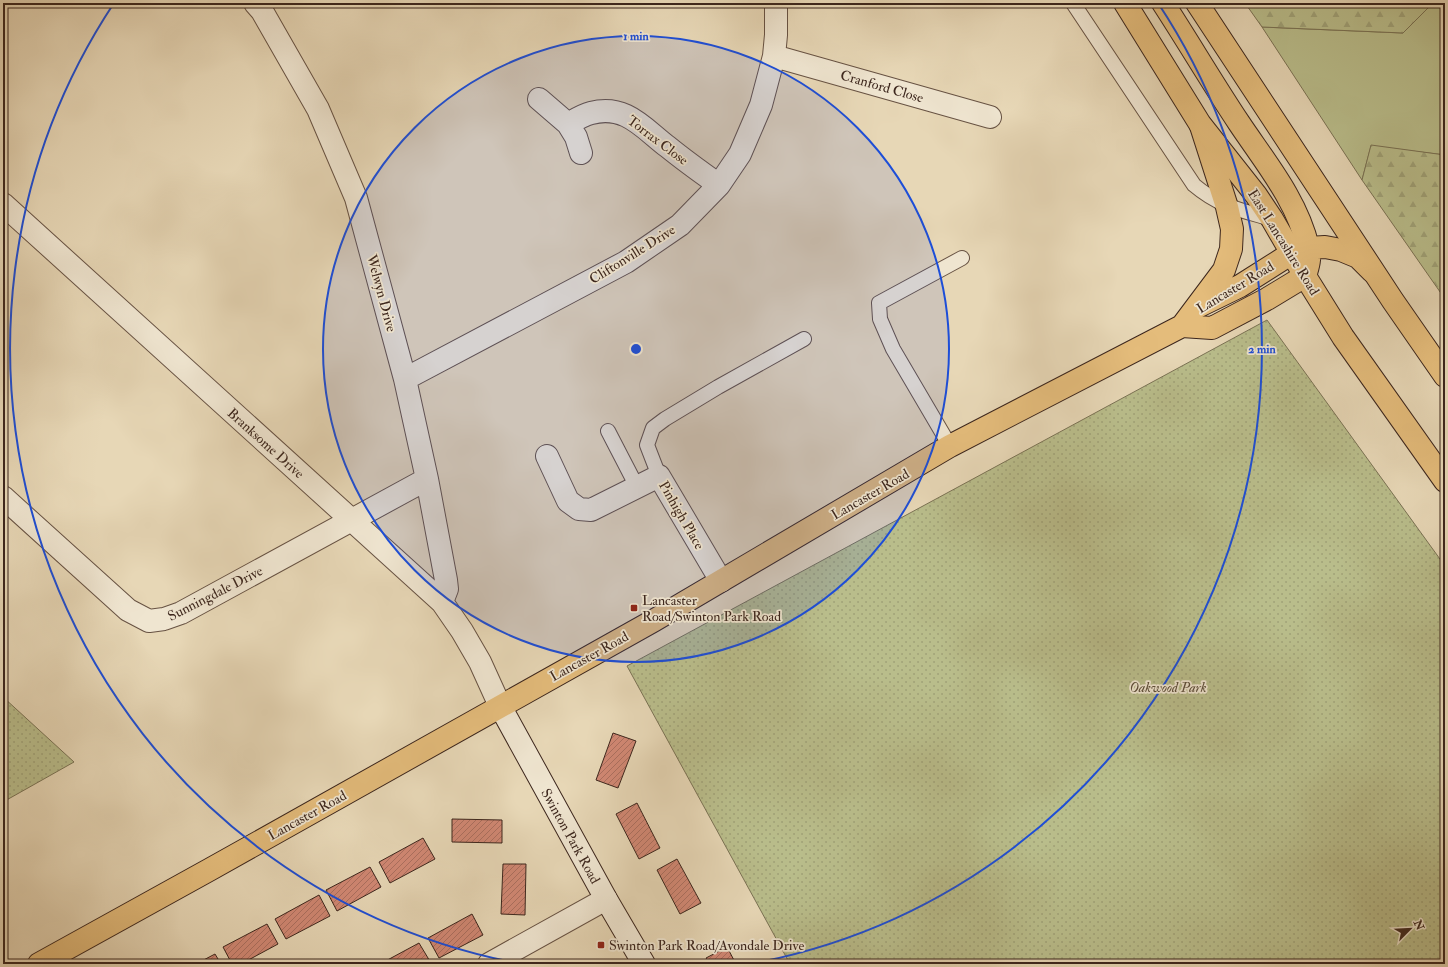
<svg xmlns="http://www.w3.org/2000/svg" width="1448" height="967" viewBox="0 0 1448 967" font-family="'IM FELL Double Pica',serif">
<style>
.grass{fill:#b9bd8b;stroke:#7a7254}
.forest{fill:url(#forest-firs);stroke:#7a7254}
.park{fill:url(#park-dots);stroke:#7a7254}
.building{fill:url(#building-hatch);stroke:#3c261d}
.lines{fill:none;stroke-linecap:round;stroke-linejoin:round}
.lane-casing{stroke:#675243;stroke-width:16}
.street-casing{stroke:#675243;stroke-width:24}
.secondary-casing{stroke:#3c261d;stroke-width:24}
.primary-casing{stroke:#3c261d;stroke-width:24}
.highway-casing{stroke:#3c261d;stroke-width:24}
.lane{stroke:#efe5d0;stroke-width:14}
.street{stroke:#efe5d0;stroke-width:22}
.secondary{stroke:#efe5d0;stroke-width:22}
.primary{stroke:#e4bc7b;stroke-width:22}
.highway{stroke:#e4bc7b;stroke-width:22}
.ring{fill:none;stroke:#1d4ed8;stroke-width:2}
.poi-dot{fill:#8f2418;stroke:#efe5d0;stroke-width:1.5}
.labels{text-anchor:middle;stroke-width:3.5;stroke-linejoin:round;paint-order:stroke}
.street-label{font-size:14px;fill:#3c261d;stroke:#efe5d0}
.poi-label{font-size:14px;fill:#3c261d;stroke:#efe5d0;text-anchor:start}
.park-label{font-size:14px;font-style:italic;fill:#5b4c38;stroke:#efe5d0}
.centre{fill:#1d4ed8;stroke:#efe5d0;stroke-width:2}
.ring-label{font-size:12px;text-anchor:middle;font-weight:bold;fill:#1d4ed8;stroke:#efe5d0;stroke-width:3.5;stroke-linejoin:round;paint-order:stroke}
</style>
<defs>
<pattern id="forest-firs" width="22" height="20" patternUnits="userSpaceOnUse"><rect width="22" height="20" fill="#b9bd8b"/><path d="M5 1l3.5 6h-7zM16 11l3.5 6h-7z" fill="#a0a278"/></pattern>
<pattern id="park-dots" width="8" height="8" patternUnits="userSpaceOnUse"><rect width="8" height="8" fill="#b9bd8b"/><path d="M2 2h.1M6 6h.1" fill="none" stroke="#a0a278" stroke-width="1.8" stroke-linecap="round"/></pattern>
<pattern id="building-hatch" width="6" height="6" patternUnits="userSpaceOnUse"><rect width="6" height="6" fill="#d18874"/><path d="M-1 1l2-2M0 6l6-6M5 7l2-2" fill="none" stroke="#ab6f5f"/></pattern>
</defs>
<rect width="100%" height="100%" fill="#e7d7b6"/>
<filter id="stains"><feTurbulence type="fractalNoise" baseFrequency=".005" numOctaves="4"/><feColorMatrix values="0 0 0 0 .2 0 0 0 0 .09 0 0 0 0 .02 0 0 0 .5 -.17"/></filter>
<radialGradient id="worn" r=".72"><stop offset=".6" stop-color="#630" stop-opacity="0"/><stop offset="1" stop-color="#630" stop-opacity=".3"/></radialGradient>
<path class="grass" d="M1433,3H1445V155L1371,146L1362,180L1262,27L1403,33Z"/>
<path class="forest" d="M1245,3H1433L1403,33L1262,27Z
M1371,145L1445,155V299L1362,180Z"/>
<path class="park" d="M1267,320L1445,566V964H790L627,666Z
M3,697L74,762L3,802Z"/>
<path class="building" d="M613,733L636,741L618,788L596,780Z
M637,803L660,848L639,859L616,814Z
M452,819L502,820V843L452,842Z
M423,838L435,859L390,883L379,862Z
M677,859L701,903L680,914L657,870Z
M503,864H526L525,915L501,914Z
M370,867L381,887L337,911L326,890Z
M319,895L330,916L286,939L275,919Z
M472,914L483,935L439,958L428,938Z
M267,924L278,944L241,964H232L223,947Z
M419,943L431,963L380,964Z
M727,947L736,964H710L706,958Z
M215,954L221,964H196Z"/>
<g class="lines">
<g class="lane-casing">
<path id="lane" d="M1073,3L1194,185C1220,207 1241,210 1272,219
M608,431L637,487
M950,446L893,349L880,319L879,303L962,258
M659,476L647,445L653,428L665,419L718,387L804,339"/>
</g>
<g class="street-casing">
<path id="street" d="M255,3L262,11L318,109L356,198L405,379L427,479L446,580L447,589L442,602
M774,56L990,117
M539,99L568,124L576,137L581,153
M568,124C575,120 583,115 591,113C626,104 643,128 668,147C684,160 702,173 719,185
M3,204L442,602L462,631L480,662L500,706
M405,379L626,262L680,225L719,185L740,154L761,105L774,56L776,35V3
M547,456L568,501L579,509L591,510L659,476L721,581
M3,497L128,610L149,621L164,619L181,613L427,479
M489,964L606,899"/>
</g>
<g class="secondary-casing">
<path id="secondary" d="M500,706L606,899L644,964"/>
</g>
<g class="primary-casing">
<path id="primary" d="M1163,3C1189,43 1213,84 1239,123C1265,162 1297,200 1308,247C1311,257 1308,267 1305,276L1267,299L1212,328L1182,326
M1199,306L1240,286L1292,253L1308,248L1325,247L1341,250L1358,257L1372,271
M39,964L209,870L653,621L950,446L1182,326L1224,270L1231,249L1232,229L1227,207L1201,126"/>
</g>
<g class="highway-casing">
<path id="highway" d="M1125,3L1200,124L1256,195L1272,219L1305,276L1343,337L1445,481
M1197,3L1393,301L1445,376"/>
</g>
<use href="#lane" class="lane"/>
<use href="#street" class="street"/>
<use href="#secondary" class="secondary"/>
<use href="#primary" class="primary"/>
<use href="#highway" class="highway"/>
</g>
<circle cx="636" cy="349" r="313" fill="#1d4ed8" fill-opacity=".12"/>
<g class="ring">
<circle cx="636" cy="349" r="313"/>
<path d="M517 963A626 626 0 0 1 114 3M1158 3A626 626 0 0 1 755 963"/>
</g>
<g class="poi-dot">
<rect x="630" y="604" width="8" height="8" rx="2"/>
<rect x="597" y="941" width="8" height="8" rx="2"/>
</g>
<g class="labels">
<g class="street-label">
<text transform="translate(882 86) rotate(16)" y="5">Cranford Close</text>
<text transform="translate(658 140) rotate(37)" y="5">Torrax Close</text>
<text transform="translate(1284 242) rotate(58)" y="5">East Lancashire Road</text>
<text transform="translate(632 254) rotate(-32)" y="5">Cliftonville Drive</text>
<text transform="translate(1235 287) rotate(-31)" y="5">Lancaster Road</text>
<text transform="translate(382 293) rotate(75)" y="5">Welwyn Drive</text>
<text transform="translate(266 443) rotate(42)" y="5">Branksome Drive</text>
<text transform="translate(870 494) rotate(-30)" y="5">Lancaster Road</text>
<text transform="translate(682 515) rotate(60)" y="5">Pinhigh Place</text>
<text transform="translate(215 593) rotate(-27)" y="5">Sunningdale Drive</text>
<text transform="translate(589 656) rotate(-29)" y="5">Lancaster Road</text>
<text transform="translate(307 815) rotate(-29)" y="5">Lancaster Road</text>
<text transform="translate(571 836) rotate(61)" y="5">Swinton Park Road</text>
</g>
<g class="poi-label">
<text x="642" y="605">Lancaster<tspan x="642" dy="16">Road/Swinton Park Road</tspan></text>
<text x="609" y="950">Swinton Park Road/Avondale Drive</text>
</g>
<g class="park-label">
<text x="1168" y="692">Oakwood Park</text>
</g>
</g>
<circle cx="636" cy="349" r="6" class="centre"/>
<g class="ring-label">
<text x="636" y="40">1 min</text>
<text x="1262" y="353">2 min</text>
</g>
<rect width="1448" height="967" fill="none" stroke="#e7d7b6" stroke-width="16"/>
<rect x="4" y="4" width="1440" height="959" fill="none" stroke="#3c261d" stroke-width="2"/>
<rect x="8" y="8" width="1432" height="951" fill="none" stroke="#3c261d"/>
<g transform="translate(1410 929) rotate(66)" stroke="#efe5d0" stroke-width="3" paint-order="stroke">
<path d="M0-3L7 15L0 10L-7 15Z" fill="#3c261d"/>
<text y="-6" font-size="11" font-weight="bold" text-anchor="middle" fill="#3c261d">N</text>
</g>
<rect width="100%" height="100%" filter="url(#stains)"/>
<rect width="100%" height="100%" fill="url(#worn)"/>
</svg>
